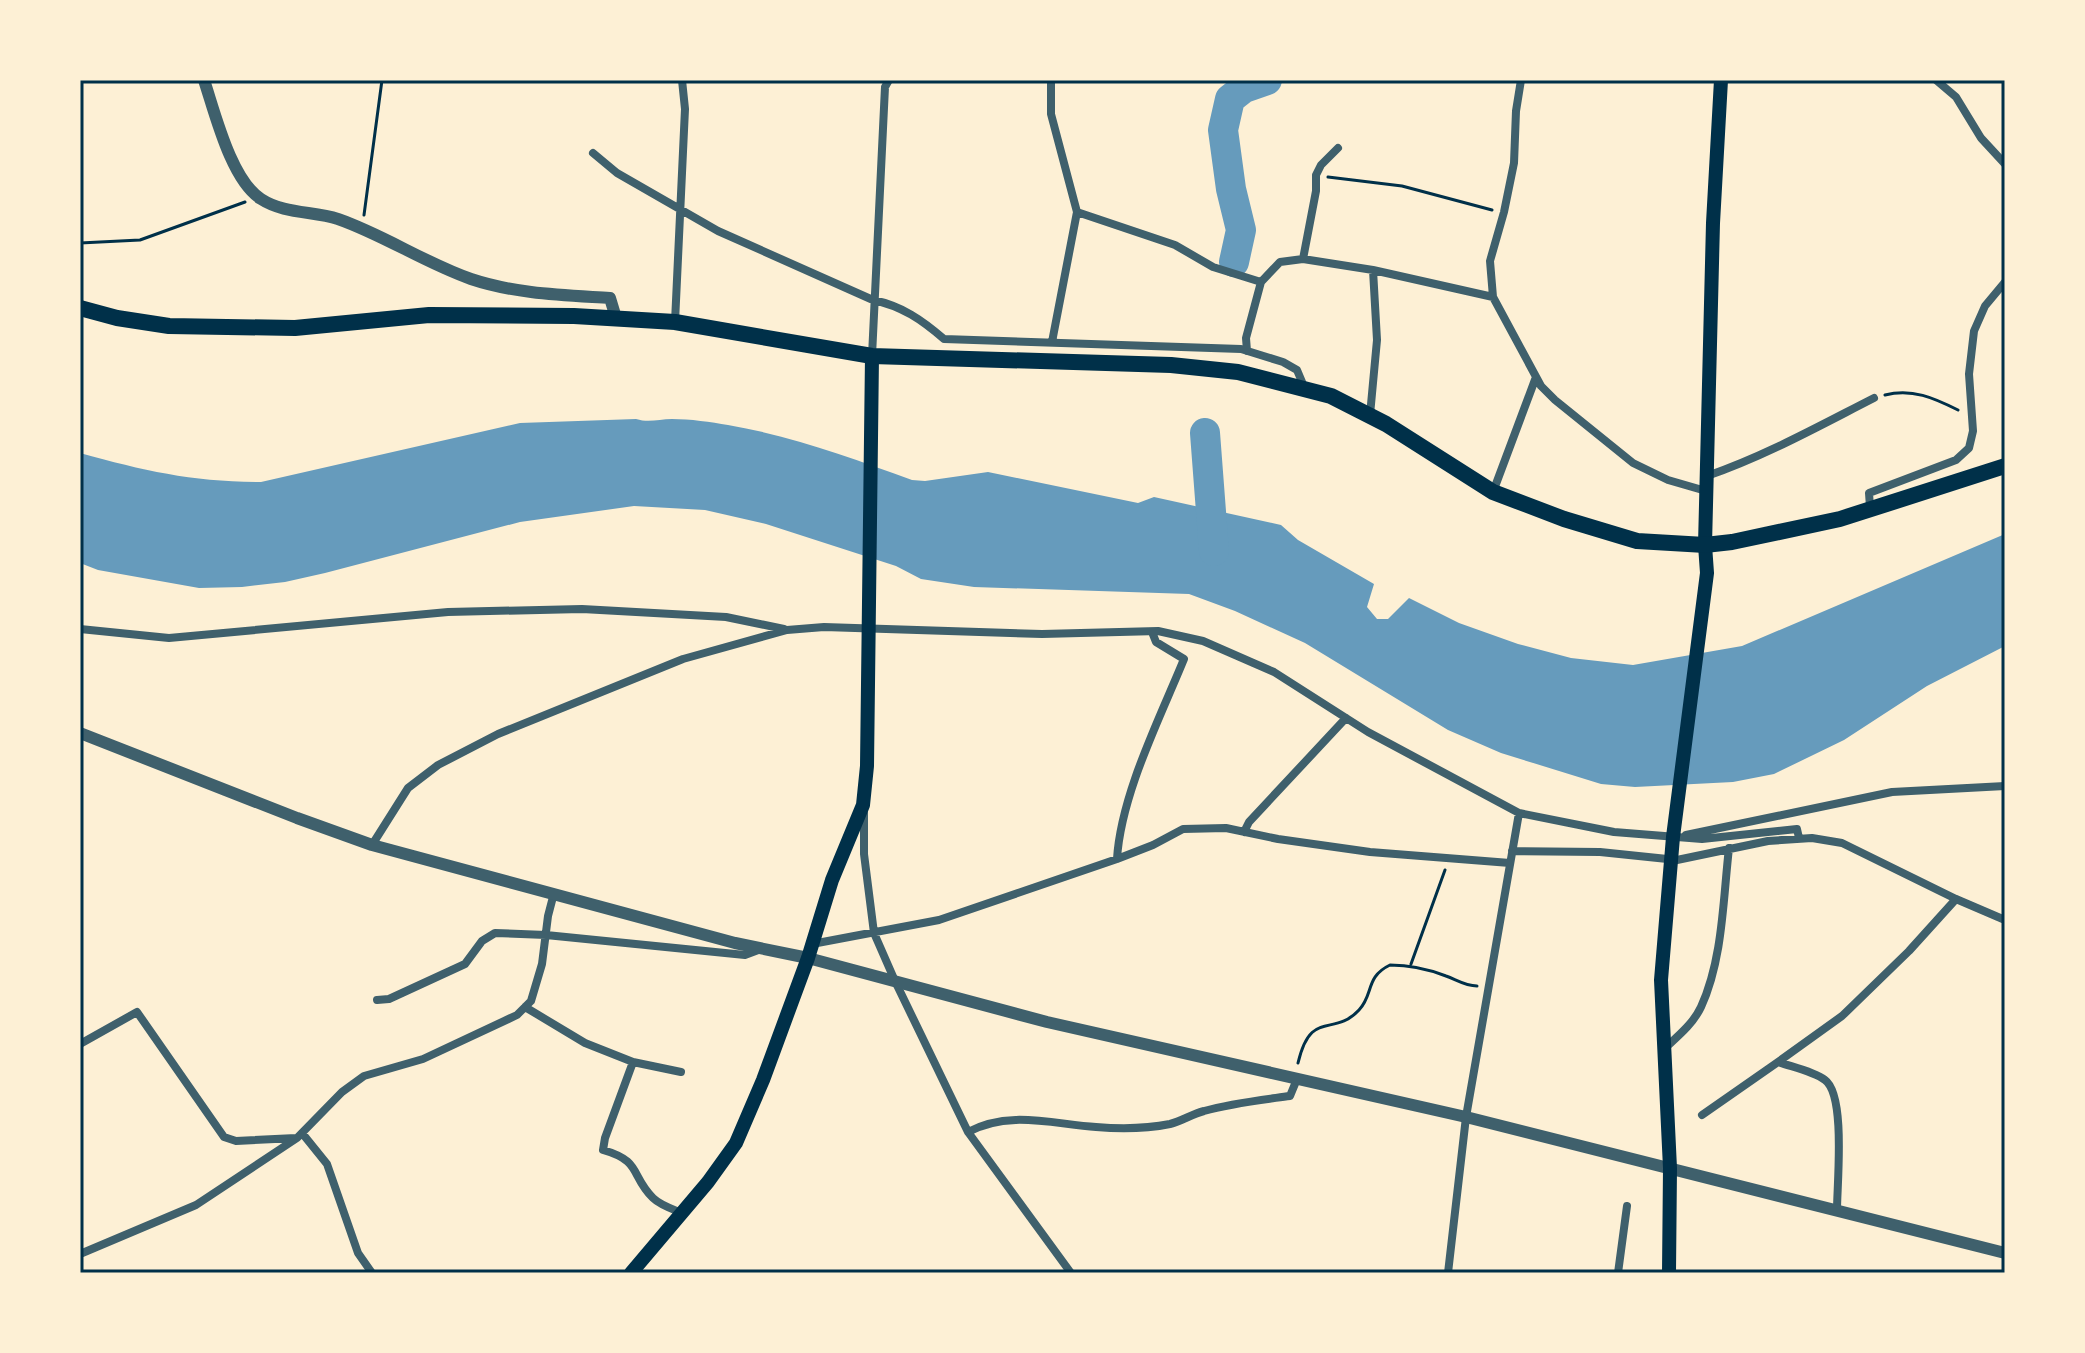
<svg xmlns="http://www.w3.org/2000/svg" width="2085" height="1353" viewBox="0 0 2085 1353" font-family="'Fira Sans Condensed',sans-serif">
<style>
.water{fill:#669bbc}
.lines{fill:none;stroke-linecap:round;stroke-linejoin:round}
.river{stroke:#669bbc;stroke-width:30}
.path{stroke:#003049;stroke-width:3}
.minor{stroke:#3f606c;stroke-width:8}
.tertiary{stroke:#3f606c;stroke-width:12}
.secondary{stroke:#003049;stroke-width:14}
.primary{stroke:#003049;stroke-width:16}
.neatline{fill:none;stroke:#003049;stroke-width:3}
</style>
<rect width="100%" height="100%" fill="#fdf0d5"/>
<path class="water" d="M636,419C649,423 659,419 672,419C690,419 711,422 728,425C792,436 852,458 912,480L925,481L988,472L1138,503L1154,497L1281,525L1298,540L1374,584L1367,607L1377,619H1388L1409,598L1459,623L1518,644L1571,658L1633,665L1742,646L2005,534V646L1927,686L1844,740L1774,774L1733,782L1635,787L1601,784L1501,753L1448,730L1305,643L1235,611L1189,594L974,587L921,579L896,566L766,524L705,510L634,506L520,522L325,573L285,582L242,587L199,588L98,570L80,563V453C145,471 193,482 261,482L520,423Z"/>
<g class="lines">
<path class="river" d="M1234,262L1241,230L1231,189L1223,130L1230,99L1244,88L1267,80
M1205,433L1214,551"/>
<path class="path" d="M1328,177L1402,186L1492,210
M364,215L382,80
M80,243L140,240L245,202
M1885,395C1912,388 1934,398 1958,410
M1411,964L1445,870
M1298,1063C1311,1008 1333,1038 1359,1010C1374,994 1365,977 1390,965C1409,965 1428,969 1446,976C1457,980 1465,986 1477,986"/>
<path class="minor" d="M1051,80V114L1077,212L1052,342
M1936,80L1956,97L1981,138L2005,164
M593,153L617,173L718,231L873,300C902,306 922,320 944,339L1241,349L1283,362L1297,370L1305,389
M1077,212L1175,245L1213,267L1261,282L1280,262L1303,259L1373,270L1493,297L1490,261L1504,212L1514,163L1516,111L1521,80
M1303,259L1316,191V175L1321,165L1338,148
M1493,297L1541,386L1555,400L1633,463L1668,480L1706,491
M675,322L685,109L682,80
M1247,351L1246,338L1261,282
M872,356L885,87L889,80
M1370,415L1377,340L1373,270
M1707,476C1765,456 1819,426 1874,398
M1493,492L1536,377
M1870,507L1869,493L1956,460L1969,448L1973,431L1969,374L1974,331L1985,306L2005,282
M80,629L169,638L448,612L582,609L726,617L784,629
M864,813V854L874,933L895,981L968,1132L1071,1273
M1244,832L1249,822L1346,718
M1686,835L1892,792L2005,786
M372,845L408,788L438,765L498,734L683,659L787,630L824,627L1042,634L1158,631L1203,641L1274,672L1368,732L1519,813L1614,832L1702,839L1797,829L1799,838
M1512,851L1600,852L1677,860L1768,841L1812,838L1842,843L1956,899L2005,920
M1117,859C1121,794 1160,718 1184,659L1156,642L1152,632
M812,944L939,920L1117,859L1153,845L1183,829L1226,828L1278,839L1370,852L1510,863
M377,1000L389,999L465,964L482,941L495,933L546,935L745,955L761,949
M525,1007L585,1043L633,1062L605,1138L603,1150C642,1161 630,1175 653,1198C660,1205 672,1209 682,1213
M80,1044L137,1012L224,1137L236,1141L296,1138
M1664,1049C1678,1036 1693,1024 1701,1007C1723,959 1723,899 1729,848
M633,1062L681,1072
M1702,1115L1778,1062
M968,1132C1009,1110 1052,1124 1096,1127C1120,1129 1145,1129 1170,1124C1182,1121 1192,1114 1204,1111C1232,1103 1261,1100 1290,1096L1297,1079
M302,1133L327,1164L358,1253L372,1273
M1837,1210C1837,1184 1846,1095 1825,1080C1813,1071 1792,1067 1778,1062L1842,1016L1909,951L1956,899
M80,1254L196,1205L297,1138L342,1092L364,1076L423,1059L517,1015L531,1001L542,964L548,916L554,893
M1448,1273L1466,1117L1519,813
M1618,1273L1627,1206"/>
<path class="tertiary" d="M204,80C215,113 231,180 261,199C284,214 313,211 338,219C384,235 425,263 471,279C516,294 563,295 610,298L616,318
M80,733L297,818L372,845L735,943L808,958L1047,1022L1466,1117L2005,1253"/>
<path class="secondary" d="M631,1273L708,1182L736,1143L763,1080L808,958L832,880L863,805L867,766L872,356
M1669,1273L1670,1168L1661,980L1673,837L1707,573L1705,545L1713,223L1721,80"/>
<path class="primary" d="M80,308L117,318L169,326L295,328L429,315L574,316L675,322L872,356L1171,365L1238,372L1331,396L1386,424L1493,492L1564,519L1637,541L1705,545L1732,542L1840,519L2005,466"/>
</g>
<rect width="2085" height="1353" fill="none" stroke="#fdf0d5" stroke-width="164"/>
<rect x="82" y="82" width="1921" height="1189" class="neatline"/>
</svg>
